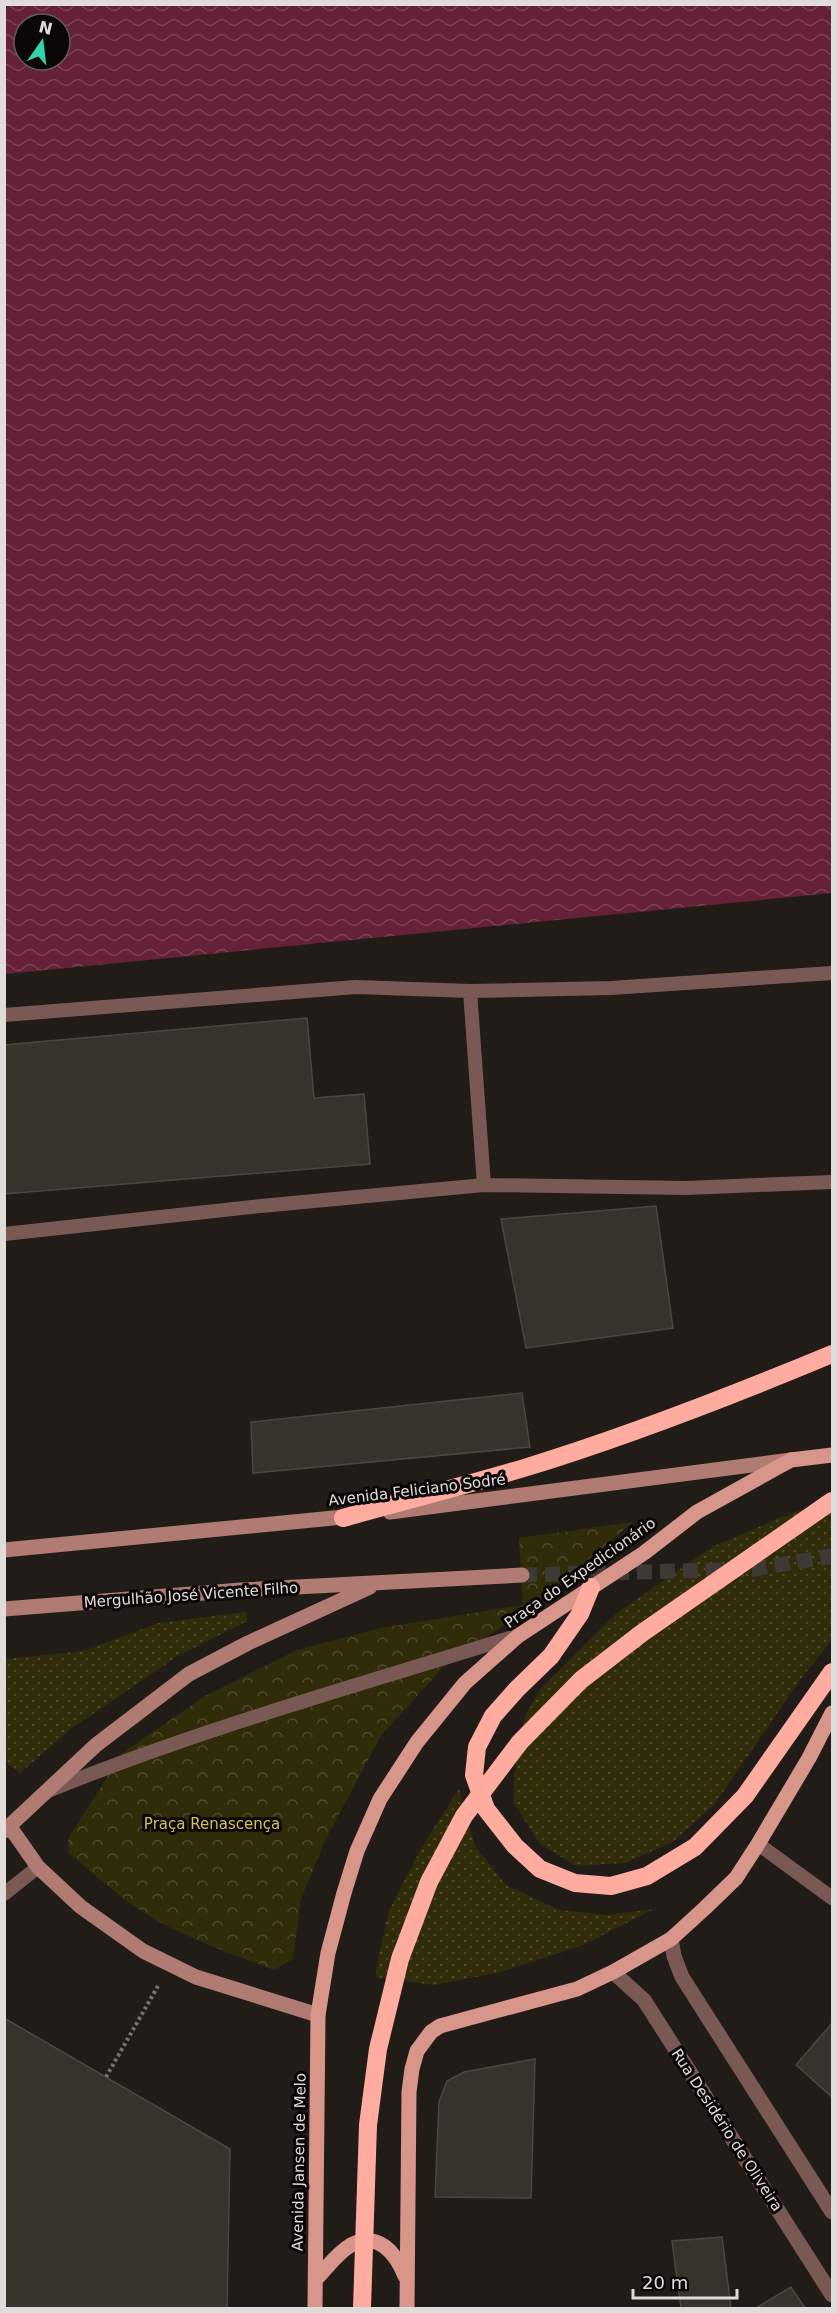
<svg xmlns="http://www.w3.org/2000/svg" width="837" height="2313" viewBox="0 0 837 2313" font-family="'DejaVu Sans',sans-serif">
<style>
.grass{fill:url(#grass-dots)}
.park{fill:url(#park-crowns)}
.water{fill:url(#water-waves);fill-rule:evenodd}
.building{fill:#37332c;stroke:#4b4740;stroke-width:1.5}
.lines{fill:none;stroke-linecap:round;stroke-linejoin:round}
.secondary-tunnel{stroke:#3e3935;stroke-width:15;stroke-dasharray:15 8;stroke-linecap:butt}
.path{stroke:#787370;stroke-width:4;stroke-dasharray:3 3;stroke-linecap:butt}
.service{stroke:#7a5954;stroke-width:14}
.minor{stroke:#7a5954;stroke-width:15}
.secondary{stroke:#af7b72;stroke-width:15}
.primary{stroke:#d8958a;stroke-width:15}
.motorway{stroke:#feac9f;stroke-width:18}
.motorway-bridge{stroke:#feac9f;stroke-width:18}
.labels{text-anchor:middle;stroke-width:6;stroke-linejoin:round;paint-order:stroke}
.street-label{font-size:15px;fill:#e0dcd9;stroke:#0a0706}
.park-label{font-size:15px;fill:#d3c156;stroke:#0a0706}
</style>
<defs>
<pattern id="grass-dots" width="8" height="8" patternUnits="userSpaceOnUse" patternTransform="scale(1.5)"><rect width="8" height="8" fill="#302b09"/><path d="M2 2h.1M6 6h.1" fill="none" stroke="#4e492c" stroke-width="1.8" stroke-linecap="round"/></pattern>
<pattern id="park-crowns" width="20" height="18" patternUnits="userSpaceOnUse" patternTransform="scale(1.5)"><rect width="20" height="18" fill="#302b09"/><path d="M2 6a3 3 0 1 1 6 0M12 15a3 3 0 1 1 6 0" fill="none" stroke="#4e492c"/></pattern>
<pattern id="water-waves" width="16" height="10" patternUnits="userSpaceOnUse" patternTransform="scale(1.5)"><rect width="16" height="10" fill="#652135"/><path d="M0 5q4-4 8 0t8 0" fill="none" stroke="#7b4152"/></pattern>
</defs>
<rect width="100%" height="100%" fill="#221c18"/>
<path class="grass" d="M832,1503V1640L800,1680L714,1805L673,1842L625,1863L576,1866L539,1843L514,1803V1776L525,1716L542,1687L617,1613L712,1547L791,1513Z
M246,1612L247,1621L178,1656L71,1729L20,1773L8,1764L4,1758L5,1659L84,1651L158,1623Z
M459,1789L475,1846L506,1885L559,1910L608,1915L654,1909L583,1945L501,1972L434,1985L375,1977L388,1913L420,1850Z"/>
<path class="park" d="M633,1522L527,1611L448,1662L380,1737L324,1843L301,1899L293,1959L274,1970C235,1955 194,1941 158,1921C126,1903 97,1877 69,1853L68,1839L107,1777L115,1758L205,1696L297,1650L381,1628L523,1605L519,1538Z"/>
<path class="water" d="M5,4L832,5V893L5,974ZM24,24H60V60H24Z"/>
<path class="building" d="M307,1018L314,1098L364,1094L370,1164L4,1194V1045Z
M656,1206L673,1328L526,1348L501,1219Z
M522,1393L530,1447L253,1473L251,1422Z
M4,2018L230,2149L227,2308H4Z
M832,2023V2097L796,2065Z
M535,2059L531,2198L435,2197L439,2102L447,2081L464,2072Z
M722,2237L731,2308H681L672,2241Z
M791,2287L805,2308H756Z"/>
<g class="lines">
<path class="secondary-tunnel" d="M522,1575L755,1569L832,1556"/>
<path class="path" d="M106,2077L158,1986"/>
<path class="service" d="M470,991L484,1185
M4,1015L356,987L470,991L611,988L832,973
M4,1234L261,1206L484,1185L686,1188L832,1182
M48,1791C200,1729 359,1685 516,1636
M758,1844L832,1898
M4,1894L38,1867"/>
<path class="minor" d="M671,1939L674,1956L682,1977L832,2212
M613,1972L644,2000L832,2295"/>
<path class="secondary" d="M390,1512L791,1460
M4,1550L354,1516
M4,1609L241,1590L522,1575
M10,1827L38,1867L81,1907L143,1951L196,1977L318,2015
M4,1831L96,1745L189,1674L248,1643L370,1587"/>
<path class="primary" d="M316,2279C327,2268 337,2253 351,2245C378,2231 396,2253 405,2276
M315,2308L318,2015L328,1953L344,1893L357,1851L380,1799L417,1742L465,1683L518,1636L644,1553L697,1512L791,1460L832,1455
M407,2308L409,2092L412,2069L417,2051L431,2032L440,2026L577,1989L613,1972L671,1939L705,1908L736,1878L758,1844L809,1758L832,1713"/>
<path class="motorway" d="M343,1518C403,1501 464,1486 524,1468C629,1436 731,1396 832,1354
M591,1587L580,1614L551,1656L517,1689L493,1716L477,1747L474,1775L486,1809L515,1846L540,1869L575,1883L611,1886L647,1876L695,1847L745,1796L832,1672"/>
<path class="motorway-bridge" d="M362,2308L368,2125L378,2049L400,1959L429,1882L464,1816L520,1742L581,1680L642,1633L832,1501"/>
</g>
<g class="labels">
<g class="street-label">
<text transform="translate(417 1490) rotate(-7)" y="5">Avenida Feliciano Sodré</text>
<text transform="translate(580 1573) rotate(-35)" y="5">Praça do Expedicionário</text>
<text transform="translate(191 1595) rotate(-4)" y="5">Mergulhão José Vicente Filho</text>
<text transform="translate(727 2130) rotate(57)" y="5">Rua Desidério de Oliveira</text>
<text transform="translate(299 2162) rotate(-89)" y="5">Avenida Jansen de Melo</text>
</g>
<g class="park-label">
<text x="212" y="1829">Praça Renascença</text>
</g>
</g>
<rect width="837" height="2313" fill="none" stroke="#e0dcd9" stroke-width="12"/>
<g transform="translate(42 42) rotate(14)"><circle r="28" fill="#0a0706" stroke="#605c5a" stroke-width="1.5"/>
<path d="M0-4.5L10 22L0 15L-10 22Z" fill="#31d4a9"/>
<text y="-9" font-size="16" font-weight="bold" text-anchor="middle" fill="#e0dcd9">N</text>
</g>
<path d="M633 2289v9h104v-9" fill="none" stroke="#e0dcd9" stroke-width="3"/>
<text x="642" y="2289" font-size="18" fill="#e0dcd9" stroke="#0a0706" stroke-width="4.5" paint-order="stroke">20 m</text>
</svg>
